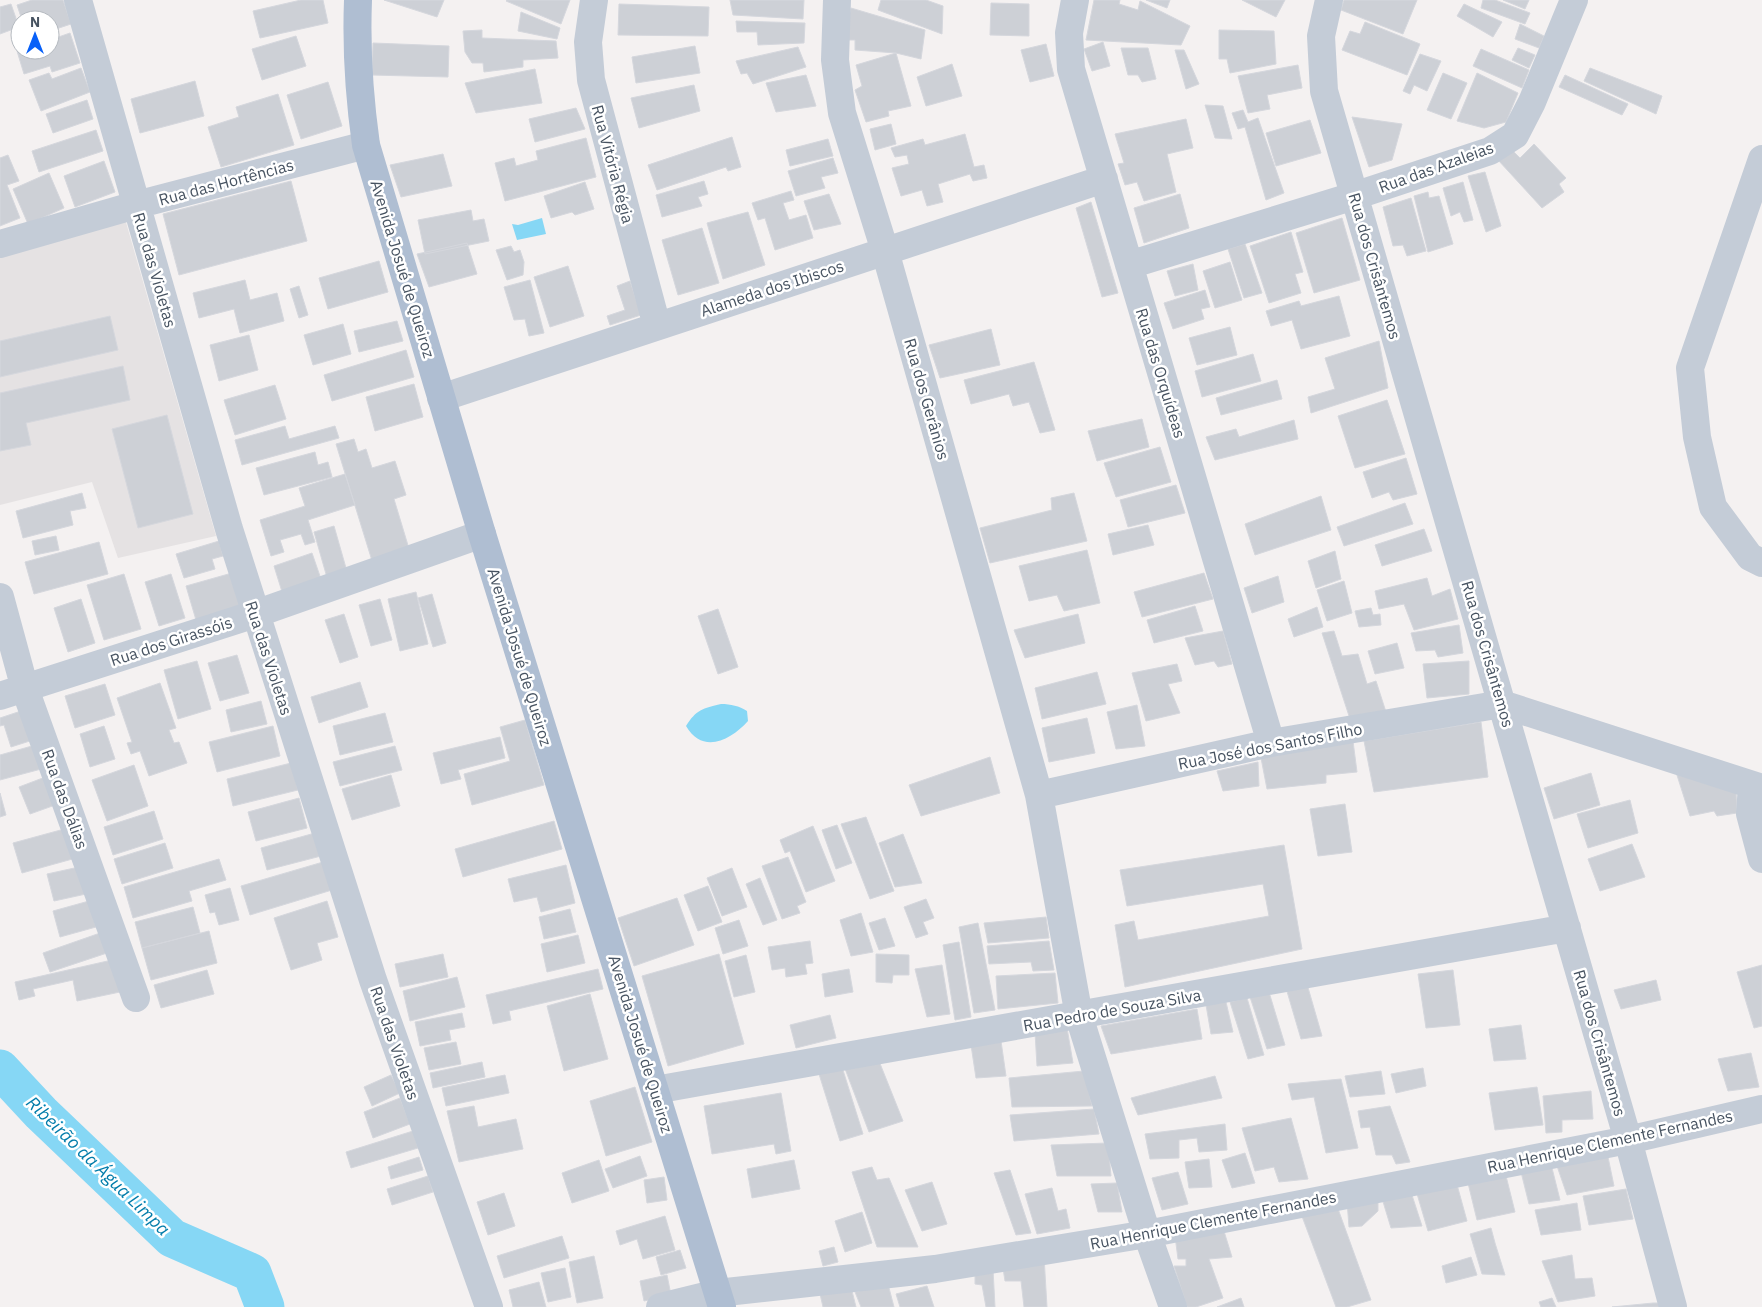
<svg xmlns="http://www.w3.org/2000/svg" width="1762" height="1307" viewBox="0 0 1762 1307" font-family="'IBM Plex Sans',sans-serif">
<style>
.education{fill:#e5e2e3}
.water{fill:#86d7f5}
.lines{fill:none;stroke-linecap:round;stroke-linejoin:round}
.river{stroke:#86d7f5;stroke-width:39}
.building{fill:#cdd0d6;stroke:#d5d7dd}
.minor{stroke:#c4ccd7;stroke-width:28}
.major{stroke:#afbed2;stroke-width:28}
.labels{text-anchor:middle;stroke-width:5;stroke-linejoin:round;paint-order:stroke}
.street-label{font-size:16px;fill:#475361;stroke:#fff}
.water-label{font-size:18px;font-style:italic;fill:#027caa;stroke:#fff}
</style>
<rect width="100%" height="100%" fill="#f4f1f1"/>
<path class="education" d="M125,219L216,536L118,558L92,482L0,505V252Z"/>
<path class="water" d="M542,218L546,234L517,240L512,224L518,225Z
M721,704C731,704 739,706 747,711L748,721C731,740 703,755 686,726C696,710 703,708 721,704Z"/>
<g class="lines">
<path class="river" d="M0,1069L41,1113L172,1238L252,1273L265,1307"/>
</g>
<path class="building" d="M32,0H63L71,24L50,31V20H22L17,5Z
M301,0H323L328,23L260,38L253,11Z
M384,0H444L437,17Z
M507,0H570L561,24L506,1Z
M730,0H804L803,19L733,15Z
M881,0H926L943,6L942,34L878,10Z
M1094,0H1120L1119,4L1138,10L1140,1L1190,26L1181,45L1086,40Z
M1146,0H1170L1167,8Z
M1242,0H1285L1276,17Z
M1344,0H1417L1403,34L1341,10Z
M1483,0H1495L1530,13L1525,24L1481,8Z
M1503,0H1529L1525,9Z
M991,3L1029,4V36L990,35Z
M11,4L19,27L0,34V7Z
M619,4L709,7L708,36L618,35Z
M1464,4L1502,22L1493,37L1457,16Z
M851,8L925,30L921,59L896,53L855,50V40H845L846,25Z
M521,12L560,28L557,39L518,31Z
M736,21L805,23L804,43L758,45L757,32H737Z
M1365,22L1420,44L1407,75L1342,50L1350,31L1360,34Z
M1520,24L1544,36L1539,48L1515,39Z
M482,30V38L556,41L558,58L523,60V67L484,72L483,63H472L465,52L463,31Z
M1219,30L1274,31L1276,64L1230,73L1227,59H1219Z
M70,33L80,63L52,72L50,66L24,74L17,51L50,50V40Z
M296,36L306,66L262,80L252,49Z
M1103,42L1110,66L1092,71L1084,49Z
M373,43L449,46L448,77L372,75Z
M1046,44L1054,76L1030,82L1021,50Z
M695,46L700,73L636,83L632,57Z
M798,47L806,67L753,84L747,73L741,74L736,61Z
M1121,48H1148L1156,79L1142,82L1138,75H1128Z
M1518,48L1535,55L1529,68L1512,60Z
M1481,49L1529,70L1522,88L1473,66Z
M1175,50H1184L1199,84L1186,89Z
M896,53L911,106L888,111L889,116L866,122L855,90L862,86L856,65Z
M1420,54L1441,61L1427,91L1414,85L1410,94L1403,91Z
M952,64L962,96L926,106L917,77Z
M1298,65L1302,88L1267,95L1270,109L1248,113L1238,76Z
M81,68L90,92L41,111L29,80L49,73L52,79Z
M1590,68L1662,96L1656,114L1584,81Z
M535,69L542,103L476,113L465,83Z
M1443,73L1467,83L1451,119L1427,110Z
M1477,73L1518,93L1506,122L1484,128L1457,121Z
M806,75L816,106L776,112L766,83Z
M1565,75L1628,104L1622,115L1559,87Z
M195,81L204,116L140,133L131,99Z
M328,82L342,126L301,139L287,95Z
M694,85L700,111L639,128L631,98Z
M278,94L294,145L221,167L208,127L239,117L236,107Z
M87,100L93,119L53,133L46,114Z
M1205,105L1223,106L1232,139L1215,138Z
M576,108L585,129L535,142L529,119Z
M1243,110L1248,122L1258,118L1284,193L1266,200L1245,127L1238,129L1232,113Z
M1352,117L1402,124L1392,160L1369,167Z
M1186,119L1193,148L1167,154L1176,192L1144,201L1137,182L1125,185L1118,164L1124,163L1115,134Z
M1310,120L1321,153L1276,166L1266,133Z
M891,124L896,144L875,150L870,129Z
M96,130L103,151L39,172L32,151Z
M965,134L974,167L984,165L987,178L973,181L970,174L938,184L943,202L927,206L922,190L901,196L892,168L909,164L907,155L895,157L891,148L923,139L925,145Z
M732,137L741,167L728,171L726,167L657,190L648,165Z
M586,138L596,177L505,201L495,163L514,158L516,166L538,160L536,151Z
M828,139L833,156L790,166L786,150Z
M1534,144L1566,178L1559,184L1564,192L1542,208L1498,160L1511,149L1520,158Z
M443,154L452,186L401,197L390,165Z
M8,155L19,181L7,185L20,218L0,226V158Z
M833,158L838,173L821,177L825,188L796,196L788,171Z
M104,161L115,192L75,207L64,176Z
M1485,172L1501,226L1486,232L1468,176Z
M49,173L64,208L28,224L13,189Z
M291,181L307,241L179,275L163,214Z
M704,181L708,194L698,197L702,206L662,217L656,195Z
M585,182L594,209L575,215L572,212L551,218L544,196Z
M1463,182L1473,220L1464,222L1460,212L1451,216L1443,188Z
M791,191L794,200L783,203L789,220L806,215L813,238L775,250L765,218L758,220L752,203Z
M1428,192L1429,198L1439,196L1453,244L1428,252L1414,196Z
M829,194L841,224L814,230L804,201Z
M1180,194L1189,228L1144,243L1134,208Z
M1411,198L1426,251L1407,256L1403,245L1393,246L1383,207Z
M1091,202L1118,293L1102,297L1076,208Z
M471,210L473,221L484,219L489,241L425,254L418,220Z
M748,212L765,265L723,279L707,223Z
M1342,218L1360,280L1314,293L1296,233Z
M702,228L719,283L678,295L662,240Z
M1291,232L1303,272L1295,274L1301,293L1269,303L1250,246Z
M467,243L477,274L429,287L417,254Z
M1245,244L1262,293L1244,298L1228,249Z
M511,246L514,252L520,250L524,262L523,275L507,280L496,250Z
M379,261L388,292L328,309L319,278Z
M1230,262L1242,300L1215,308L1203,271Z
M1193,264L1198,290L1175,296L1167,271Z
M568,266L584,316L550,327L534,277Z
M245,280L250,300L277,293L284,321L240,333L234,309L199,318L193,293Z
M530,280L544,333L529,336L525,319L514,320L504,287Z
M630,281L641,315L610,325L607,316L625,310L617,286Z
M299,286L308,315L299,318L290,289Z
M1205,290L1210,307L1201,309L1204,319L1173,329L1164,303Z
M1339,296L1350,336L1301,349L1292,320L1271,326L1266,311L1299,301L1301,306Z
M110,316L118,350L0,377V341Z
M397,321L403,341L359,352L354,331Z
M343,324L351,354L313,365L304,335Z
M1230,327L1237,355L1197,365L1189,338Z
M991,329L1000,365L940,378L929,345Z
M249,335L258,370L219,381L210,345Z
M1379,341L1388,388L1311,413L1308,397L1335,389L1325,358Z
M406,350L414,377L332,401L324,375Z
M1253,354L1261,381L1202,397L1195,371Z
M1034,362L1055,430L1040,433L1029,402L1013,406L1009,394L971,404L964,380Z
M123,366L130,400L26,423L31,445L0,451V393Z
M1277,380L1282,399L1221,415L1216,398Z
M414,384L423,417L375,431L366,397Z
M275,385L286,419L235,435L224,400Z
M1387,400L1405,454L1355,468L1338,416Z
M167,415L193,514L138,528L112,429Z
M1142,419L1149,447L1097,461L1088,431Z
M1294,420L1298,439L1215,460L1206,437L1236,429L1239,437Z
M285,426L289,439L335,426L339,438L242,465L235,440Z
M354,439L358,452L366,449L372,468L395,461L406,495L394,499L410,552L373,564L336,444Z
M1160,447L1171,482L1116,497L1104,463Z
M315,452L318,465L328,462L332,477L264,495L256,468Z
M1406,458L1417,494L1393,500L1389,492L1372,498L1363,472Z
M345,474L355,505L308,520L315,542L305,545L301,534L280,540L284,552L271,556L260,520L305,506L299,488Z
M1176,485L1185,513L1128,527L1120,500Z
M82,493L86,508L70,511L73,525L23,538L16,511Z
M1074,493L1087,541L990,563L980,528L1052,510L1051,498Z
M1321,496L1331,530L1255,555L1245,524Z
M1405,503L1413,524L1344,546L1337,527Z
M1148,525L1154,545L1113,555L1108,534Z
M334,526L348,575L328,581L314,532Z
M1424,529L1432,551L1382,566L1375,545Z
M56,536L59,550L35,555L32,541Z
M219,541L223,556L212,559L215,569L184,578L176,554Z
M99,542L108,574L34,594L25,562Z
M1087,550L1100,603L1064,611L1057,595L1029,601L1019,566Z
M1335,551L1341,579L1316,588L1308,561Z
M312,553L322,582L283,595L274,566Z
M232,573L242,607L196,620L186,586Z
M1204,573L1213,599L1142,617L1134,592Z
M124,574L141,629L104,640L87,585Z
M171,574L185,618L159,626L145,582Z
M1278,576L1284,602L1252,613L1244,588Z
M1427,578L1432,596L1450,589L1458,619L1414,630L1404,604L1379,609L1375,591Z
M1344,581L1352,613L1327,621L1317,590Z
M416,592L428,644L400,651L388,599Z
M432,594L446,643L433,647L418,598Z
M81,599L95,643L68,652L54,608Z
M380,599L392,640L371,646L359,605Z
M1195,606L1203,631L1154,643L1147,620Z
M1317,607L1323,627L1294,637L1288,619Z
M1371,608L1373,615L1380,614L1381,625L1359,627L1355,611Z
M718,609L738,667L718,674L698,616Z
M344,614L358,657L340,663L325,620Z
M1078,614L1085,643L1025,658L1014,630Z
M1459,625L1463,653L1438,657L1435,650L1416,651L1411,633Z
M1223,631L1232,664L1218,667L1214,661L1195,665L1185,638Z
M1334,631L1342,656L1358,654L1367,684L1376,681L1386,712L1350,719L1322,633Z
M1397,643L1404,668L1375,674L1368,651Z
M237,655L249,693L220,701L208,663Z
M197,661L211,709L178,719L164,670Z
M1469,661V694L1427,698L1423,664Z
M1177,664L1182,681L1168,684L1180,713L1146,721L1132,673Z
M1097,672L1106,704L1042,719L1035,688Z
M360,682L368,707L319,723L311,697Z
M160,683L176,728L169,730L174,743L179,742L187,763L149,776L140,751L131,754L127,743L132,742L117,698Z
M105,684L115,715L75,728L65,696Z
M261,701L267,724L231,732L226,710Z
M1137,705L1145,746L1116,749L1107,712Z
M27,709L36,739L11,747L4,725L0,726V718Z
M385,713L393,742L340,755L333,726Z
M1087,718L1095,753L1049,762L1042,728Z
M525,720L544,785L472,805L464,774L510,761L500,727Z
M1481,722L1488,777L1374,792L1364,741Z
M104,726L115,759L90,767L80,734Z
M273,726L280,756L217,772L209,742Z
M500,737L505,758L458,770L461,779L441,784L433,753Z
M1353,741L1357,772L1326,775V783L1267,789L1261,758Z
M39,744L45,768L0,780V755Z
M395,746L402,770L340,786L333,762Z
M990,757L1000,793L921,816L909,785Z
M1258,762L1259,786L1223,791L1217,771Z
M291,763L298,790L233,806L227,779Z
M134,765L148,806L107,821L92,780Z
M1676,772L1736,791L1737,813L1717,816L1714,811L1690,816Z
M1591,773L1600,805L1554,819L1544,788Z
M391,775L400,806L352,820L342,789Z
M48,776L58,804L30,814L19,787Z
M0,793L6,815L0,817Z
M299,798L307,828L256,841L248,812Z
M1630,800L1638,833L1588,848L1577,814Z
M1345,804L1352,852L1318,856L1310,809Z
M154,811L163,839L113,855L104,827Z
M866,817L894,891L870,899L841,824Z
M554,821L562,849L463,877L455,849Z
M837,825L852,863L836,869L822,830Z
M813,826L835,881L806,892L790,851L785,853L780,840Z
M68,828L76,858L22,873L13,843Z
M315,833L321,856L267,870L261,848Z
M903,834L922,883L895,887L879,843Z
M165,843L173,868L122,884L114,859Z
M1632,844L1645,877L1600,891L1588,859Z
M1284,845L1302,949L1125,987L1115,925L1134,921L1138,940L1269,916L1263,884L1127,906L1120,870Z
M788,857L806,902L797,906L800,913L782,919L762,866Z
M219,859L226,880L189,891L192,901L133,918L124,887Z
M323,862L332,890L250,915L241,886Z
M566,865L575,903L541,912L537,897L514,902L508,879Z
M79,867L86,894L54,901L47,874Z
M732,868L747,907L722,916L707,878Z
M760,878L777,920L763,925L746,884Z
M708,886L722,922L698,931L684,895Z
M230,888L239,920L219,925L215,912L210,913L205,895Z
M677,898L694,945L634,966L618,918Z
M926,899L934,918L923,922L928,934L916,938L904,907Z
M89,901L96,927L60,937L53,911Z
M327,901L338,937L317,943L322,960L291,970L274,918Z
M193,907L200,933L142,948L135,922Z
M570,909L576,932L544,939L539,917Z
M861,913L873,952L851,956L840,920Z
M1046,917L1049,938L988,943L984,923Z
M885,918L895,946L879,950L869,923Z
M739,920L748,946L723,954L715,928Z
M978,923L995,1010L974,1013L959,927Z
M209,931L217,963L151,980L142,948Z
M103,932L110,952L50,972L43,953Z
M578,935L585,963L547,972L541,944Z
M810,941L813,963L805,964L807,974L786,977L785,968L772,970L768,947Z
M1049,941L1054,970L1033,971L1031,962L989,964L987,946Z
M959,942L971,1017L955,1020L943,945Z
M443,954L448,977L400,987L395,964Z
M719,954L744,1044L668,1066L642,976Z
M876,954L909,955V975H893L892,983L876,982Z
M746,955L755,992L734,997L725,961Z
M112,960L120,992L77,1001L73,980L33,989L35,996L19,1000L15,982Z
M942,965L950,1014L927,1017L915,969Z
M1762,965V1026L1754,1028L1737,972Z
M598,969L603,989L509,1011L511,1020L493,1024L486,995Z
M849,969L853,992L825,997L822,974Z
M207,970L214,994L161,1008L154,985Z
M1453,970L1460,1025L1426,1028L1418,974Z
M1055,973L1058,1003L998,1009L996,976Z
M457,977L465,1007L410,1021L403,991Z
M1656,980L1661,1000L1621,1009L1614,990Z
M1307,984L1322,1036L1301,1039L1286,988Z
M1269,992L1285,1045L1267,1049L1250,997Z
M590,994L608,1059L564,1071L547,1006Z
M1247,998L1264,1055L1248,1059L1230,1002Z
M1226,1002L1233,1032L1211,1034L1206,1005Z
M1197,1009L1202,1039L1111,1054L1101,1026Z
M462,1013L465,1027L449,1030L451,1040L420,1046L415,1022Z
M830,1015L836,1038L796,1048L790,1025Z
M1521,1025L1526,1059L1494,1061L1489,1029Z
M1067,1028L1073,1063L1037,1066L1035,1032Z
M1001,1041L1006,1076L976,1078L971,1045Z
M456,1042L461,1064L429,1070L424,1048Z
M1751,1053L1759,1087L1728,1091L1718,1059Z
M877,1056L903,1121L869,1132L844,1066Z
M482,1062L485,1077L433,1088L430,1073Z
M842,1067L863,1134L840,1141L819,1074Z
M1423,1068L1426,1086L1396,1093L1391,1074Z
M1084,1071L1092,1106L1012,1107L1009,1078Z
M1381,1071L1385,1094L1350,1097L1345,1076Z
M391,1075L400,1093L372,1106L364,1087Z
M505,1075L509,1093L446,1106L442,1088Z
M1215,1076L1222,1098L1138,1115L1131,1098Z
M1341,1079L1358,1148L1326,1153L1314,1097L1292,1100L1288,1084Z
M635,1087L652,1142L606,1156L590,1101Z
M1537,1087L1543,1125L1495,1130L1489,1093Z
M1591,1091L1593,1119L1562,1120V1132L1546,1133L1543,1096Z
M781,1093L791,1151L776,1154L774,1144L712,1154L704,1106Z
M400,1098L410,1124L373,1138L364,1112Z
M474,1106L478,1127L516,1119L523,1149L459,1162L447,1111Z
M1390,1106L1410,1162L1396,1164L1392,1155H1376L1370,1127L1361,1128L1358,1111Z
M1094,1109L1099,1134L1014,1141L1010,1115Z
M1291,1118L1308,1179L1279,1182L1274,1167L1255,1171L1242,1128Z
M1225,1124L1227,1150L1199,1152L1197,1138L1179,1140V1158L1150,1159L1145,1134Z
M413,1131L418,1148L351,1168L346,1152Z
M1108,1143L1111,1176H1057L1051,1145Z
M1245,1153L1255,1183L1232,1188L1222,1160Z
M640,1156L647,1176L613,1188L605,1169Z
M419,1157L423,1170L391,1179L388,1167Z
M1608,1157L1614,1186L1567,1195L1557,1166Z
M1209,1159L1212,1187L1189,1188L1185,1162Z
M599,1160L609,1191L572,1203L562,1173Z
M794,1160L800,1189L752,1198L747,1169Z
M872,1167L877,1180L889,1178L918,1247H877L852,1172Z
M1552,1168L1560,1200L1529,1204L1521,1172Z
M1010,1170L1031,1233L1016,1235L994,1173Z
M1178,1172L1188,1204L1162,1210L1152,1178Z
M1505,1172L1515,1212L1477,1220L1468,1183Z
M428,1176L433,1192L392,1205L387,1189Z
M664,1177L667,1200L647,1203L644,1180Z
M1456,1181L1467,1221L1428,1231L1415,1187Z
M932,1182L947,1224L922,1231L905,1190Z
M1117,1183L1122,1212H1098L1091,1184Z
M1052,1188L1058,1211L1066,1209L1070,1228L1037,1234L1025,1194Z
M1410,1189L1422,1226L1391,1228L1381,1195Z
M1626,1189L1633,1219L1589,1225L1583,1196Z
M504,1193L515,1226L488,1235L477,1202Z
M1378,1199V1211L1362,1226L1349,1227L1347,1201Z
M1577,1203L1581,1230L1541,1235L1535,1210Z
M1337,1206L1371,1300L1347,1307H1336L1300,1211Z
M862,1212L872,1243L845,1252L835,1221Z
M665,1216L675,1250L643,1259L637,1239L620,1245L616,1231Z
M1223,1228L1232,1257L1209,1259L1223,1298L1196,1307H1187L1174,1266H1186V1259H1178L1175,1236Z
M1491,1228L1495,1243L1505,1275L1482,1274L1470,1234Z
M562,1236L569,1258L504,1278L497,1256Z
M834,1247L838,1262L823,1266L819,1251Z
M680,1250L686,1268L661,1275L656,1257Z
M1572,1255L1575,1279L1592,1278L1595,1296L1558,1302L1542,1261Z
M594,1256L603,1298L577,1303L569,1262Z
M1044,1256L1047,1307H1024L1021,1281H1005L1002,1262Z
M1471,1257L1477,1275L1446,1283L1442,1266Z
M565,1268L571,1297L548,1302L541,1273Z
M993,1269L995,1307H986L982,1285L975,1284V1270Z
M667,1275L671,1295L644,1301L640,1281Z
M539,1282L546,1307H513L509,1290Z
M888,1284L894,1307H861L855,1292Z
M927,1286L934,1307H900L896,1294Z
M851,1287L856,1307H823L820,1294Z
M1241,1298L1244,1307H1217Z
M1552,1298L1556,1307H1541L1539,1302Z
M1653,1303H1658L1659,1307H1612Z"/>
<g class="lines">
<path class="minor" d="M78,0L229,529L373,980L489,1307
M594,0L588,42L591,80L657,326
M837,0L835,60L842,113L885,251L1039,795L1079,1016L1147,1234L1173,1307
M1075,0L1069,33L1071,69L1271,743
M1329,0L1321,36L1324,91L1628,1140L1673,1307
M1762,159L1690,368L1697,437L1713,507L1750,557L1762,563
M0,244L136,205L366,145
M1129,265L1354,196L1490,151L1515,135L1532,102L1574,0
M441,398L1104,179
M0,597L25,689L136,998
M0,696L255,614L482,534
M1752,785L1750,814L1762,859
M1039,795L1271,743L1502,704L1762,788
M655,1090L1567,928
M660,1307L717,1293L935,1269L1147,1234L1628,1140L1762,1109"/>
<path class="major" d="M358,0C356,51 359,95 366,145L482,534L722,1307"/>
</g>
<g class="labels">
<g class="street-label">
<text transform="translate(613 164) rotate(75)" y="6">Rua Vitória Régia</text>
<text transform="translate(1436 167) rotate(-20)" y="6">Rua das Azaleias</text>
<text transform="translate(226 182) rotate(-15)" y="6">Rua das Hortências</text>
<text transform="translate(1375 266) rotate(74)" y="6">Rua dos Crisântemos</text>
<text transform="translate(403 269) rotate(73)" y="6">Avenida Josué de Queiroz</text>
<text transform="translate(155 270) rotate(74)" y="6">Rua das Violetas</text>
<text transform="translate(772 288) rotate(-18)" y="6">Alameda dos Ibiscos</text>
<text transform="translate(1161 373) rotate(73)" y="6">Rua das Orquídeas</text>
<text transform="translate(927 399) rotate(74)" y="6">Rua dos Gerânios</text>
<text transform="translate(171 641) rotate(-18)" y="6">Rua dos Girassóis</text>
<text transform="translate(1488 654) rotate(74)" y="6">Rua dos Crisântemos</text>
<text transform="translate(520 657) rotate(73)" y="6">Avenida Josué de Queiroz</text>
<text transform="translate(269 658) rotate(72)" y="6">Rua das Violetas</text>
<text transform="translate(1270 746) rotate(-11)" y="6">Rua José dos Santos Filho</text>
<text transform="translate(65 799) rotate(70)" y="6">Rua das Dálias</text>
<text transform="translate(1112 1010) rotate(-10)" y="6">Rua Pedro de Souza Silva</text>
<text transform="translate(395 1043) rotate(71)" y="6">Rua das Violetas</text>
<text transform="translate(1600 1043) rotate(74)" y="6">Rua dos Crisântemos</text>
<text transform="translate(641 1044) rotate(73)" y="6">Avenida Josué de Queiroz</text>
<text transform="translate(1610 1141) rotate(-12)" y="6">Rua Henrique Clemente Fernandes</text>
<text transform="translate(1213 1220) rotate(-11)" y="6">Rua Henrique Clemente Fernandes</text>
</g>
<g class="water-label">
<text transform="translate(98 1166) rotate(44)" y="6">Ribeirão da Água Limpa</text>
</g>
</g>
<g transform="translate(35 35)"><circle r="24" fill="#ffffff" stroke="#b5bac0"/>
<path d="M0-4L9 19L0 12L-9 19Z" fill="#0760f8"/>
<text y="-8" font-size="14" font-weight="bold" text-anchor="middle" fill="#475361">N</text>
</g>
</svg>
